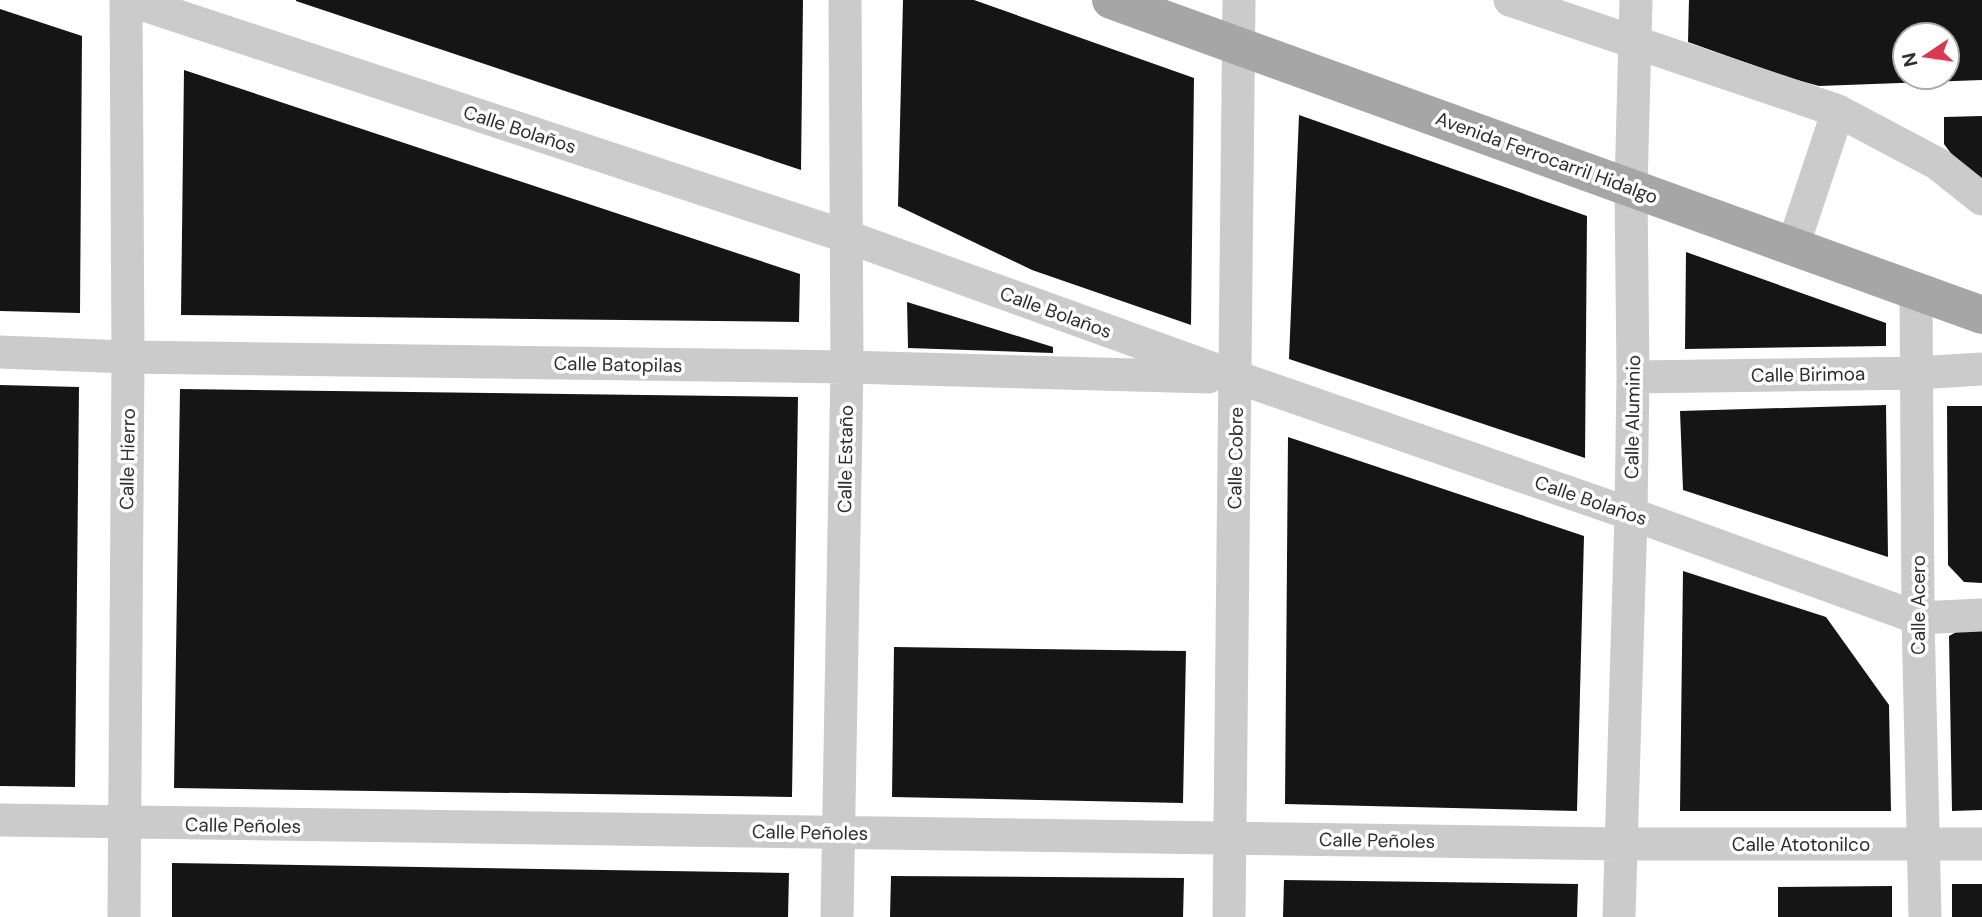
<svg xmlns="http://www.w3.org/2000/svg" width="1982" height="917" viewBox="0 0 1982 917" font-family="'DM Sans',sans-serif">
<style>
.building{fill:#151515;fill-rule:evenodd}
.lines{fill:none;stroke-linecap:round;stroke-linejoin:round}
.minor{stroke:#cbcbcb;stroke-width:33}
.major{stroke:#a6a6a6;stroke-width:38}
.labels{text-anchor:middle;stroke-width:7;stroke-linejoin:round;paint-order:stroke}
.street-label{font-size:19px;fill:#2e2e2e;stroke:#fff}
</style>
<rect width="100%" height="100%" fill="#fff"/>
<path class="building" d="M296,0H803L801,170L296,1Z
M903,0H974L1194,78L1191,325L1032,270L898,206Z
M1689,0H1982V80L1819,86L1786,77L1688,42ZM1905,35H1947V77H1905Z
M0,9L82,36L80,313L0,311Z
M184,70L800,274L799,322L181,315Z
M1299,115L1587,216L1585,458L1289,359Z
M1982,116V182L1961,167L1944,144V117Z
M1686,252L1886,323V346L1685,349Z
M907,302L1053,347V353L908,348Z
M0,385L79,387L75,787L0,786Z
M180,389L798,397L792,797L174,788Z
M1886,405L1888,557L1683,490L1680,411Z
M1947,406H1982V583L1964,582L1948,565Z
M1288,437L1584,536L1577,811L1285,804Z
M1683,571L1826,617L1889,705L1891,811H1680Z
M1969,625L1982,631V810L1952,811L1949,636Z
M894,647L1186,651L1183,803L892,797Z
M172,863L789,873L788,917H172Z
M891,876L1184,878L1183,917H890Z
M1284,880L1578,884L1577,917H1283Z
M1952,884H1982V917H1952Z
M1892,886V917H1778V887Z"/>
<g class="lines">
<path class="minor" d="M129,0L848,237L1236,377L1631,514L1918,618L1982,615
M1510,0L1838,111L1938,164L1982,199
M1793,246L1838,111
M1916,293L1918,618L1925,917
M0,352L128,357L847,367L1208,377
M1633,377L1918,373L1982,369
M0,820L1620,844H1982
M124,917L128,357L126,0
M837,917L847,367L845,0
M1229,917L1239,0
M1619,917L1631,514L1633,377L1631,187L1636,0"/>
<path class="major" d="M1111,0L1982,315"/>
</g>
<g class="labels">
<g class="street-label">
<text transform="translate(520 129) rotate(18)" y="7">Calle Bolaños</text>
<text transform="translate(1547 157) rotate(20)" y="7">Avenida Ferrocarril Hidalgo</text>
<text transform="translate(1056 312) rotate(20)" y="7">Calle Bolaños</text>
<text transform="translate(618 364) rotate(1)" y="7">Calle Batopilas</text>
<text transform="translate(1808 374) rotate(-1)" y="7">Calle Birimoa</text>
<text transform="translate(1632 417) rotate(-89)" y="7">Calle Aluminio</text>
<text transform="translate(1235 458) rotate(-89)" y="7">Calle Cobre</text>
<text transform="translate(127 459) rotate(-89)" y="7">Calle Hierro</text>
<text transform="translate(845 459) rotate(-89)" y="7">Calle Estaño</text>
<text transform="translate(1591 500) rotate(19)" y="7">Calle Bolaños</text>
<text transform="translate(1918 605) rotate(-90)" y="7">Calle Acero</text>
<text transform="translate(243 825) rotate(1)" y="7">Calle Peñoles</text>
<text transform="translate(810 832) rotate(1)" y="7">Calle Peñoles</text>
<text transform="translate(1377 840) rotate(1)" y="7">Calle Peñoles</text>
<text x="1801" y="851">Calle Atotonilco</text>
</g>
</g>
<g transform="translate(1926 56) rotate(257)"><circle r="33" fill="#ffffff" stroke="#ababab" stroke-width="2"/>
<path d="M0-5L12 26L0 18L-12 26Z" fill="#df374d"/>
<text y="-10" font-size="19" font-weight="bold" text-anchor="middle" fill="#2e2e2e">N</text>
</g>
</svg>
